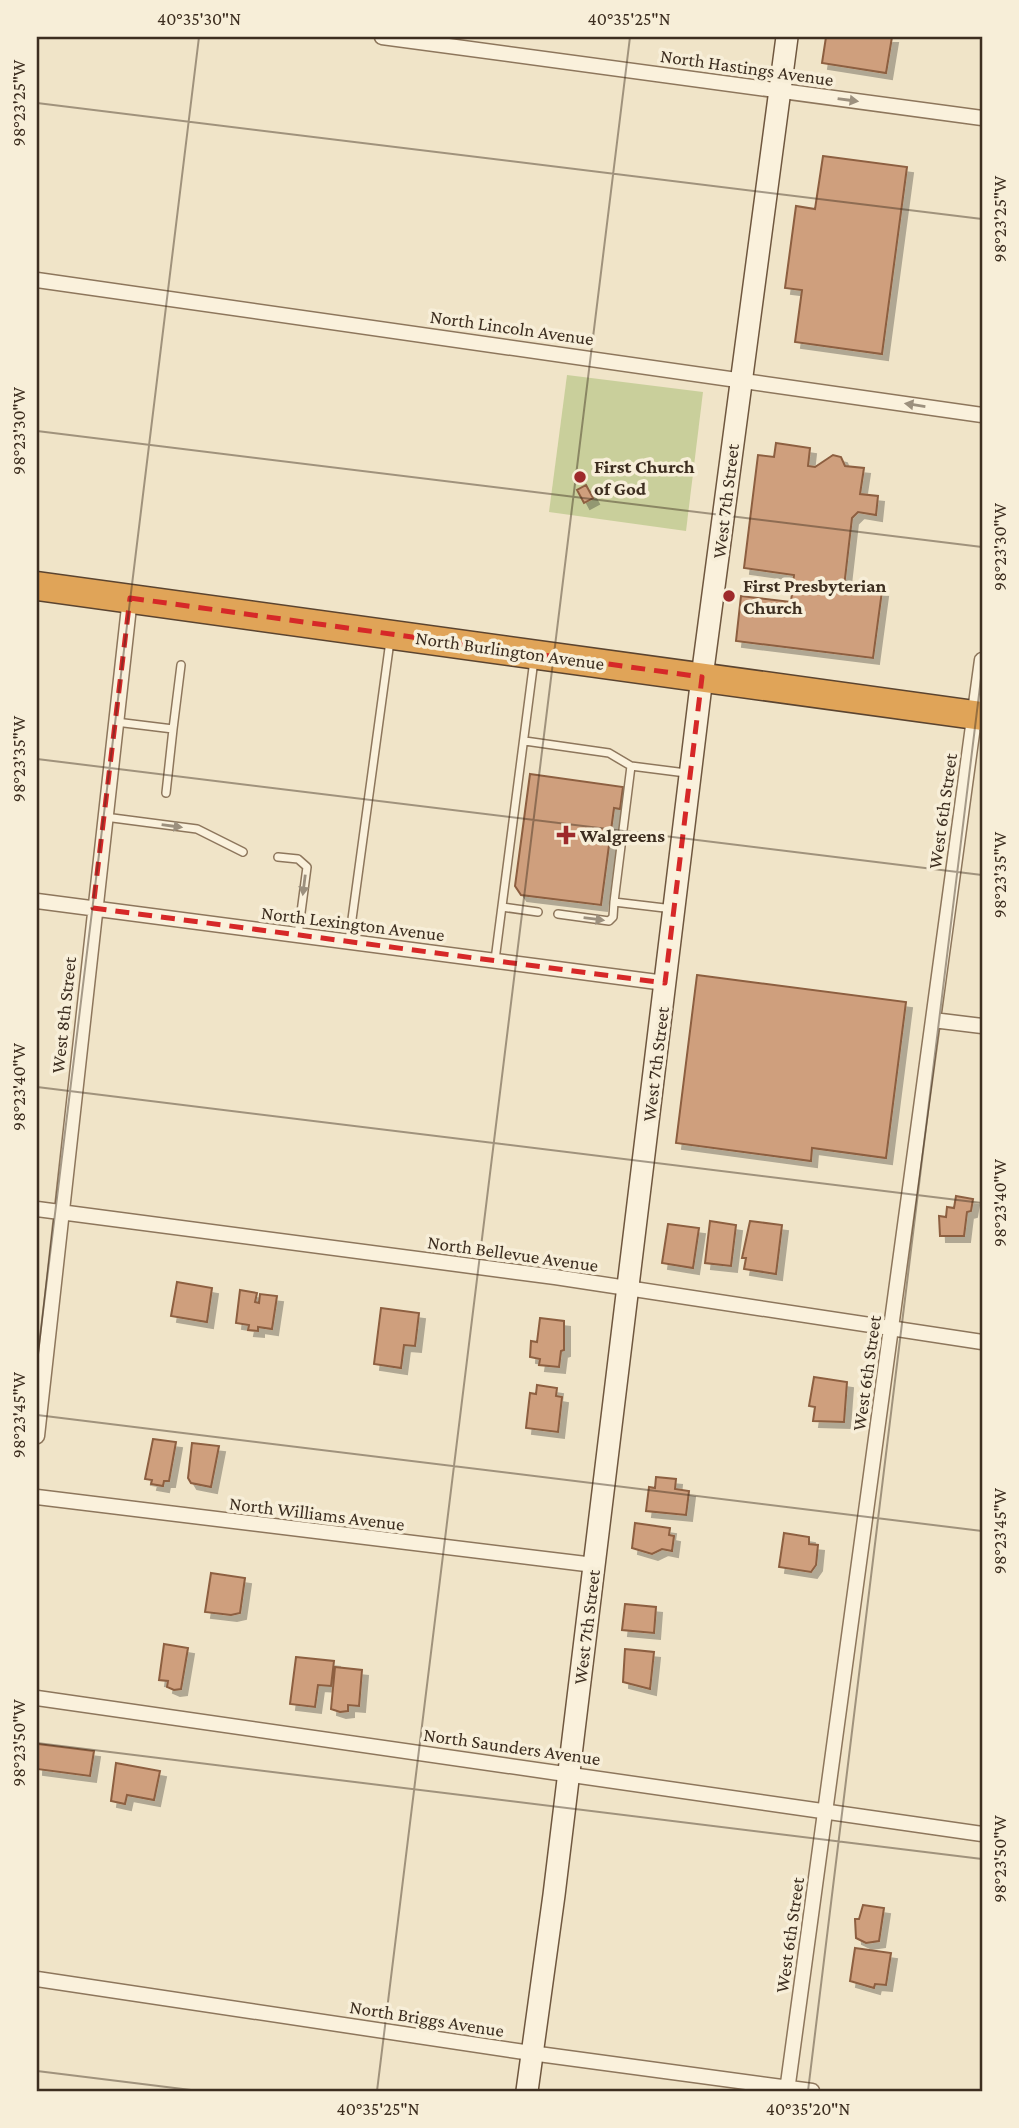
<svg xmlns="http://www.w3.org/2000/svg" width="1019" height="2128" viewBox="0 0 1019 2128" font-family="'Crimson Pro',serif">
<style>
.green{fill:#c9cf9b}
.building{fill:#cf9f7d;stroke:#8d5f41;stroke-width:2;filter:url(#shadow)}
.lines{fill:none;stroke-linecap:round;stroke-linejoin:round}
.lane-casing{stroke:#8d765c;stroke-width:10}
.street-casing{stroke:#8d765c;stroke-width:17}
.secondary-casing{stroke:#6f573f;stroke-width:24}
.highway-casing{stroke:#5b4430;stroke-width:31}
.lane{stroke:#faf1dc;stroke-width:7}
.street{stroke:#faf1dc;stroke-width:14}
.secondary{stroke:#faf1dc;stroke-width:21}
.highway{stroke:#e0a458;stroke-width:28}
.oneway{fill:#9c907e}
.marked{fill:none;stroke:#d62828;stroke-width:5;stroke-dasharray:14 9;stroke-linejoin:round}
.ticks{fill:none;stroke:#3d2e20;stroke-width:2;stroke-opacity:0.45}
.poi-dot{fill:#9e2a2b;stroke:#f7eed8;stroke-width:2.5}
.labels{text-anchor:middle;stroke-width:7;stroke-linejoin:round;paint-order:stroke}
.street-label{font-size:19px;fill:#3d2e20;stroke:#f7eed8}
.poi-label{font-size:19px;font-weight:bold;fill:#3d2e20;stroke:#f7eed8;text-anchor:start}
.neatline{fill:none;stroke:#3d2e20;stroke-width:2.5}
.ticks-label{font-size:18px;text-anchor:middle;fill:#3d2e20}
</style>
<defs>
<filter id="shadow"><feDropShadow dx="6" dy="6" stdDeviation="0" flood-color="#0004"/></filter>
</defs>
<rect width="100%" height="100%" fill="#f0e4c8"/>
<path class="green" d="M567,375L703,392L686,531L549,512Z"/>
<path class="building" d="M826,37H892L886,73L822,63Z
M823,156L907,167L882,354L795,342L802,290L785,288L796,206L815,209Z
M776,443L810,448L808,466L815,467L833,455L841,457L845,466L864,468L860,494L878,496L876,515L858,512L852,518L844,587L882,591L873,658L736,641L741,596L791,602L794,575L744,568L758,455L774,457Z
M586,485L593,498L584,503L577,490Z
M530,774L623,787L620,809L614,808L601,905L521,895L515,886Z
M697,975L906,1002L886,1158L812,1148L811,1161L676,1143Z
M956,1196L973,1199L971,1211L967,1212L964,1236H940L939,1216L946,1217L947,1207L954,1208Z
M710,1221L736,1225L731,1266L705,1263Z
M750,1221L782,1225L776,1274L744,1269L746,1258H742Z
M668,1224L699,1228L693,1268L662,1263Z
M177,1282L212,1288L207,1322L171,1316Z
M240,1290L257,1293L255,1302L259,1303L260,1294L277,1296L272,1329L258,1327V1331L248,1330L249,1325L236,1323Z
M381,1308L419,1313L415,1346L404,1345L401,1368L374,1364Z
M540,1318L564,1321V1350L561,1351L559,1367L539,1365L540,1359L530,1357L531,1341L537,1342Z
M814,1377L847,1382L844,1422L813,1421L815,1407L809,1406Z
M537,1385L557,1388L556,1396L562,1397L558,1432L526,1428L530,1393L536,1394Z
M153,1439L176,1442L169,1481H164L163,1486L151,1484L152,1480L145,1479Z
M192,1443L219,1446L211,1487L191,1483L188,1478Z
M656,1477L676,1479L675,1489L689,1491L686,1515L646,1511L649,1487L655,1488Z
M635,1523L670,1528L669,1535L674,1536L672,1551L662,1549L652,1554L632,1548Z
M784,1533L809,1537V1544L818,1545L816,1565L811,1572L779,1567Z
M211,1573L245,1578L240,1613L231,1615L205,1612Z
M625,1604L656,1607L654,1633L622,1630Z
M164,1644L188,1648L181,1689L174,1690L167,1687L168,1681L159,1680Z
M625,1649L654,1652L650,1689L623,1682Z
M296,1657L334,1661L331,1686L318,1685L315,1707L290,1704Z
M335,1667L362,1670L359,1706L348,1705V1711L340,1712L331,1709Z
M38,1744L94,1751L90,1776L37,1769Z
M116,1763L160,1771L154,1800L127,1795L125,1804L111,1801Z
M863,1905L884,1908L879,1941L866,1943L856,1938L855,1919H859Z
M855,1948L891,1953L886,1985L875,1984L874,1988L850,1981Z"/>
<g class="lines">
<g class="lane-casing">
<path id="lane" d="M116,722L173,729L166,793
M173,729L181,665
M525,741L609,753L631,766
M105,817L197,829L243,852
M278,857L298,859L307,867L298,935
M502,907L538,912
M673,909L614,902L631,766L686,773
M558,914L609,921L613,917L614,902
M349,941L390,641
M495,960L534,660"/>
</g>
<g class="street-casing">
<path id="street" d="M382,37L982,118
M37,280L982,415
M37,901L665,983
M933,1020L982,1026
M37,1209L555,1277L982,1342
M37,1436L130,598
M37,1497L594,1565
M37,1698L982,1834
M37,1979L531,2053L812,2091
M787,2091L982,660"/>
</g>
<g class="secondary-casing">
<path id="secondary" d="M527,2091L554,1895L702,677L787,37"/>
</g>
<g class="highway-casing">
<path id="highway" d="M37,586L982,716"/>
</g>
<use href="#lane" class="lane"/>
<use href="#street" class="street"/>
<use href="#secondary" class="secondary"/>
<use href="#highway" class="highway"/>
</g>
<defs><path id="oneway-solid" d="M-6-.8H1V-3.2L6.5 0L1 3.2V.8H-6Z" transform="scale(1.75)"/></defs>
<g class="oneway">
<use href="#oneway-solid" transform="translate(848 100) rotate(8)"/>
<use href="#oneway-solid" transform="translate(915 405) rotate(-171)"/>
<use href="#oneway-solid" transform="translate(172 826) rotate(8)"/>
<use href="#oneway-solid" transform="translate(304 885) rotate(97)"/>
<use href="#oneway-solid" transform="translate(594 919) rotate(7)"/>
</g>
<path class="marked" d="M130,598L702,677L665,983L93,908Z"/>
<path class="ticks" d="M37,103L982,219M37,431L982,547M37,759L982,875M37,1087L982,1203M37,1361L199,37M37,1415L982,1531M37,1743L982,1859M37,2071L199,2091M377,2091L630,37M808,2091L982,670"/>
<g class="poi-dot">
<circle cx="580" cy="477" r="7"/>
<circle cx="729" cy="596" r="7"/>
<path d="M562.5 824.5h7v7h7v7h-7v7h-7v-7h-7v-7h7z"/>
</g>
<g class="labels">
<g class="street-label">
<text transform="translate(747 67) rotate(8)" y="7">North Hastings Avenue</text>
<text transform="translate(512 327) rotate(8)" y="7">North Lincoln Avenue</text>
<text transform="translate(725 501) rotate(-83)" y="7">West 7th Street</text>
<text transform="translate(510 650) rotate(8)" y="7">North Burlington Avenue</text>
<text transform="translate(942 811) rotate(-82)" y="7">West 6th Street</text>
<text transform="translate(353 923) rotate(7)" y="7">North Lexington Avenue</text>
<text transform="translate(63 1015) rotate(-84)" y="7">West 8th Street</text>
<text transform="translate(655 1064) rotate(-83)" y="7">West 7th Street</text>
<text transform="translate(513 1253) rotate(8)" y="7">North Bellevue Avenue</text>
<text transform="translate(866 1373) rotate(-82)" y="7">West 6th Street</text>
<text transform="translate(317 1513) rotate(7)" y="7">North Williams Avenue</text>
<text transform="translate(586 1627) rotate(-83)" y="7">West 7th Street</text>
<text transform="translate(512 1746) rotate(8)" y="7">North Saunders Avenue</text>
<text transform="translate(789 1935) rotate(-82)" y="7">West 6th Street</text>
<text transform="translate(427 2018) rotate(9)" y="7">North Briggs Avenue</text>
</g>
<g class="poi-label">
<text x="594" y="473">First Church<tspan x="594" dy="22">of God</tspan></text>
<text x="743" y="592">First Presbyterian<tspan x="743" dy="22">Church</tspan></text>
<text x="580" y="842">Walgreens</text>
</g>
</g>
<rect width="1019" height="2128" fill="none" stroke="#f7eed8" stroke-width="77"/>
<rect x="38" y="38" width="943" height="2052" class="neatline"/>
<g class="ticks-label">
<text x="199" y="25">40°35'30"N</text>
<text x="629" y="25">40°35'25"N</text>
<text transform="translate(19 103) rotate(-90)" y="6">98°23'25"W</text>
<text transform="translate(1000 219) rotate(-90)" y="6">98°23'25"W</text>
<text transform="translate(19 431) rotate(-90)" y="6">98°23'30"W</text>
<text transform="translate(1000 547) rotate(-90)" y="6">98°23'30"W</text>
<text transform="translate(19 759) rotate(-90)" y="6">98°23'35"W</text>
<text transform="translate(1000 875) rotate(-90)" y="6">98°23'35"W</text>
<text transform="translate(19 1087) rotate(-90)" y="6">98°23'40"W</text>
<text transform="translate(1000 1203) rotate(-90)" y="6">98°23'40"W</text>
<text transform="translate(19 1415) rotate(-90)" y="6">98°23'45"W</text>
<text transform="translate(1000 1531) rotate(-90)" y="6">98°23'45"W</text>
<text transform="translate(19 1743) rotate(-90)" y="6">98°23'50"W</text>
<text transform="translate(1000 1859) rotate(-90)" y="6">98°23'50"W</text>
<text x="378" y="2115">40°35'25"N</text>
<text x="808" y="2115">40°35'20"N</text>
</g>
</svg>
